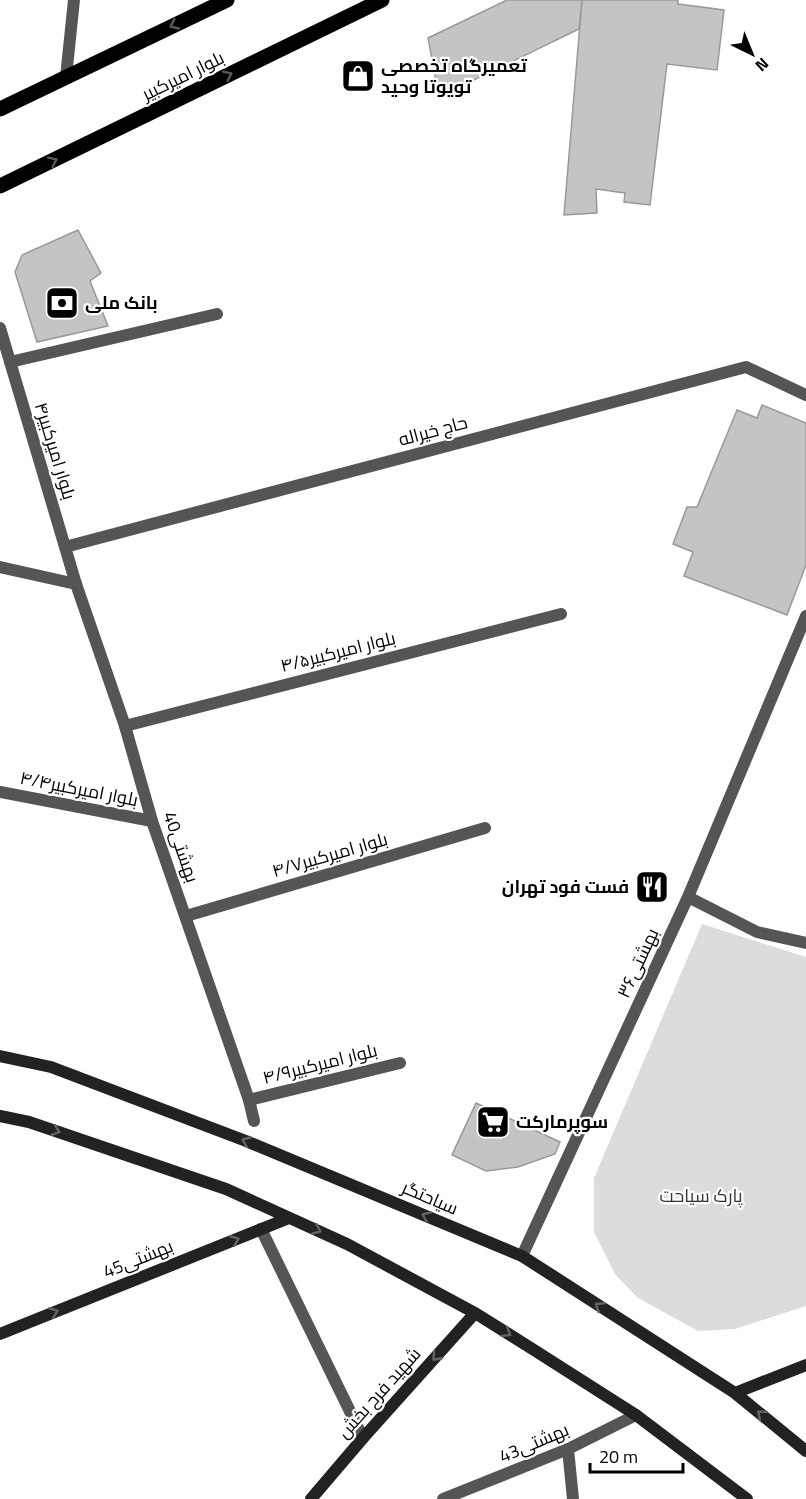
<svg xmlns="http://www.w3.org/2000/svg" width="806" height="1499" viewBox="0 0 806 1499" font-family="'Titillium Web',Cairo,sans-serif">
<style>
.green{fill:#dcdcdc}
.building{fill:#c4c4c4;stroke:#999;stroke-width:1.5}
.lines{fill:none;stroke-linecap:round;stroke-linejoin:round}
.lane{stroke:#555;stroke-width:12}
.street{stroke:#555;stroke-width:12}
.secondary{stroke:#222;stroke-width:12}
.primary{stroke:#000;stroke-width:15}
.oneway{stroke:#595959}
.oneway2{stroke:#646464}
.labels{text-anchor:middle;stroke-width:4.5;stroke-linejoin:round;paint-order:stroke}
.poi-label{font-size:18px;font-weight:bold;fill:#000;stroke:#fff;text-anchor:start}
.street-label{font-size:18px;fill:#000;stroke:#fff}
.park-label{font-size:18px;fill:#333;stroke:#fff}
</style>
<rect width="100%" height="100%" fill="#fff"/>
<path class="green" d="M702,924L806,957V1306L735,1329L698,1331L638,1298L615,1274L594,1232V1178Z"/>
<path class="building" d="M507,0H582L579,29L439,97L428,38Z
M582,0H678V4L724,10L717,70L667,64L650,205L624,202L625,193L596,189L597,213L564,215Z
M78,230L101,273L90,281L108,326L37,342L15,272L22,255Z
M762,405L806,423V565L787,615L684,576L693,552L673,544L687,507H697L737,410L757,418Z
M476,1103L560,1142L555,1154L518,1167L486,1171L452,1155Z"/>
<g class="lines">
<path class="lane" d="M10,362L217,314
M0,567L76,584
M125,726L561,614
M0,792L152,821
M186,916L485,828
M249,1100L400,1063"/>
<path class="street" d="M66,77L74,0
M0,328L76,584L125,726L152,821L249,1100L254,1121
M65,547L746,367L806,395
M688,897L757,932L806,943
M261,1229L363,1438
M522,1256L688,897L806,616
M568,1449L573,1499
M443,1499L568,1449L636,1415"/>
<path class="secondary" d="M0,1056L51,1067L246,1141L522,1256L735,1393L806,1451
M0,1116L29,1122L226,1189L347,1244L475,1313L534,1350L636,1415L747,1499
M0,1334L289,1218
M735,1393L806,1365
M311,1499L363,1438L475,1313"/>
<path class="primary" d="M0,109L227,0
M0,186L382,0"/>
</g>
<defs><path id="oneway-chevron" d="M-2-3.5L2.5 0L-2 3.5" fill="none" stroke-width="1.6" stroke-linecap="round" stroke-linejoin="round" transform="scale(1.5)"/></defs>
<g class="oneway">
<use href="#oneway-chevron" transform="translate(174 25) rotate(155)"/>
<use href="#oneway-chevron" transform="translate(228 75) rotate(-26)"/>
<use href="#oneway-chevron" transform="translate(53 161) rotate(-26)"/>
</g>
<g class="oneway2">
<use href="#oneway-chevron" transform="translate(56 1131) rotate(19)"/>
<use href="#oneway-chevron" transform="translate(246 1141) rotate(-158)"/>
<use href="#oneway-chevron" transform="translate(426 1216) rotate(-157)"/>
<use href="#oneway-chevron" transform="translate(317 1230) rotate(24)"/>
<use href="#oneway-chevron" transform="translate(235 1240) rotate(-22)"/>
<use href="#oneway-chevron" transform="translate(599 1306) rotate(-147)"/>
<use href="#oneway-chevron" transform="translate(54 1312) rotate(-22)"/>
<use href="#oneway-chevron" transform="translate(507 1333) rotate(32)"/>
<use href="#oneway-chevron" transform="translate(436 1357) rotate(132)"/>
<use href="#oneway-chevron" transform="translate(761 1414) rotate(-140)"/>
</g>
<defs>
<g id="shop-square" transform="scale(1.725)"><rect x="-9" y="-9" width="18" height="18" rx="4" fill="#000" stroke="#fff"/><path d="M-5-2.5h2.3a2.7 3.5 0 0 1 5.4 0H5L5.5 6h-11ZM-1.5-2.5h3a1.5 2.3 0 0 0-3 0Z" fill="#fff"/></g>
<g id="bank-square" transform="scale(1.725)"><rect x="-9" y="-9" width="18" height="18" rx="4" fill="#000" stroke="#fff"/><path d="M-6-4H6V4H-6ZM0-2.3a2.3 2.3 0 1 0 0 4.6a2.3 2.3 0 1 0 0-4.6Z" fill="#fff"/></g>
<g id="restaurant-square" transform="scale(1.725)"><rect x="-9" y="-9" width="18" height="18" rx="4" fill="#000" stroke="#fff"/><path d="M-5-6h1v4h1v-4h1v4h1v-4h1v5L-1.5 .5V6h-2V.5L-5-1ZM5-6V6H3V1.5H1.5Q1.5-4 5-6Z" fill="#fff"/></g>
<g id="supermarket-square" transform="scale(1.725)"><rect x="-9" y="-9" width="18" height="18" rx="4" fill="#000" stroke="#fff"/><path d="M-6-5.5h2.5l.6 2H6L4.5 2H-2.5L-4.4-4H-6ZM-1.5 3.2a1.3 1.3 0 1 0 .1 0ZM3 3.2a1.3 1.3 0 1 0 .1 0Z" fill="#fff"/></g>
</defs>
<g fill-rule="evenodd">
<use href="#shop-square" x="358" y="76"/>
<use href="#bank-square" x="62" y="303"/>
<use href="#restaurant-square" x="652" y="887"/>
<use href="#supermarket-square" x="493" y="1122"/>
</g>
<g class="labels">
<g class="poi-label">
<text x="381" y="72">تعمیرگاه تخصصی<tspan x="381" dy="21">تویوتا وحید</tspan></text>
<text x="85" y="309">بانک ملی</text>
<text x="629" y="893" text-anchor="end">فست فود تهران</text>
<text x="516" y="1128">سوپرمارکت</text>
</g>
<g class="street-label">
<text transform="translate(183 76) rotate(-26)" y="6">بلوار امیرکبیر</text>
<text transform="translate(433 431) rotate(-15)" y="6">حاج خیراله</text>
<text transform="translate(55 451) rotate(73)" y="6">۴بلوار امیرکبیر</text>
<text transform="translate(338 652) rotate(-14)" y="6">بلوار امیرکبیر۴/۵</text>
<text transform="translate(79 789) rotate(11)" y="6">بلوار امیرکبیر۴/۴</text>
<text transform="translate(181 847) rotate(71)" y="6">40بهشتی</text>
<text transform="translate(330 855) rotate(-16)" y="6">بلوار امیرکبیر۴/۷</text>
<text transform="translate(638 963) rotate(-65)" y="6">بهشتی۳۶</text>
<text transform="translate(320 1064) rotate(-14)" y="6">بلوار امیرکبیر۴/۹</text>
<text transform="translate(430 1198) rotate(23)" y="6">سیاحتگر</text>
<text transform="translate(138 1259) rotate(-22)" y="6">بهشتی45</text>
<text transform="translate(379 1393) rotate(-48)" y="6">شهید فرح بخش</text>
<text transform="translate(534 1443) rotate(-23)" y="6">43بهشتی</text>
</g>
<g class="park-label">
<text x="701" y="1202">پارک سیاحت</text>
</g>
</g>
<g transform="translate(752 54) rotate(137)" stroke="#ffffff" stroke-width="4.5" paint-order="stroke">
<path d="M0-4.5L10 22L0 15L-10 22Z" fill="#000000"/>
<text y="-9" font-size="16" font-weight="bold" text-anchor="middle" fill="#000000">N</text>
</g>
<path d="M590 1463v9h93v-9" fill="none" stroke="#000000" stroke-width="3"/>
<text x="599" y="1463" font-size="18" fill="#000000" stroke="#ffffff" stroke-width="4.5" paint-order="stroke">20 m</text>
</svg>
